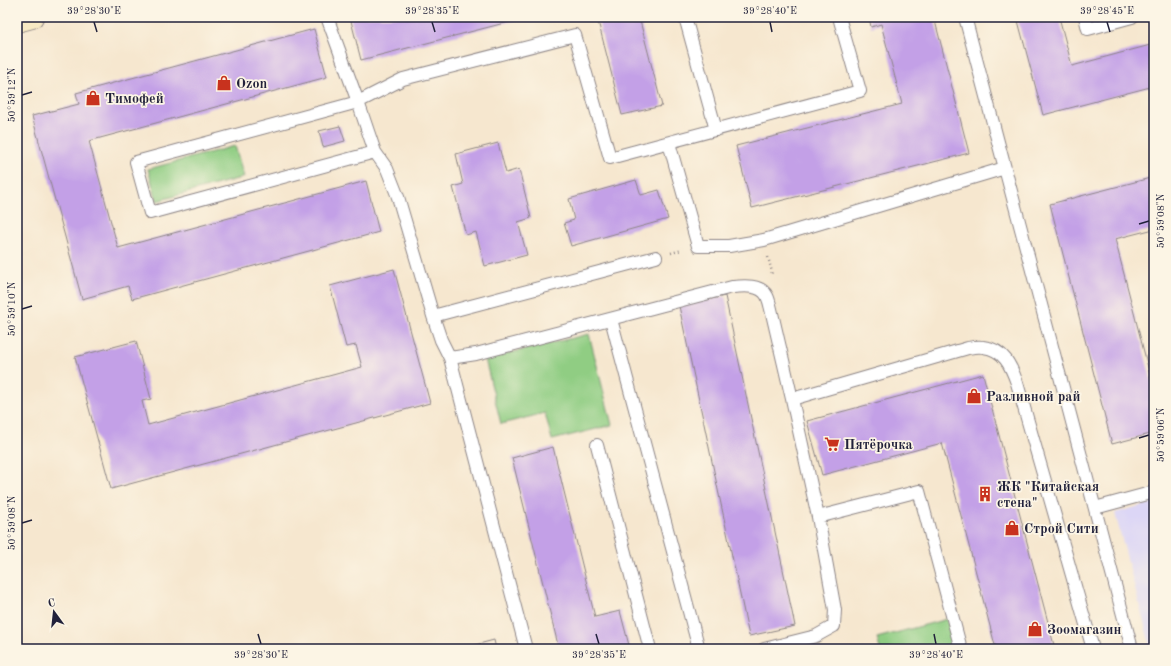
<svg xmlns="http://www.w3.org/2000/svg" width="1171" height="666" viewBox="0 0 1171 666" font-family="'Old Standard TT',serif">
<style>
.built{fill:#dcd6f6}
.green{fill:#90cd83;stroke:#59785f}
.building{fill:#c3a0e7}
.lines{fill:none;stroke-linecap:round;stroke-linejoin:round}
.lane-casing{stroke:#8c8485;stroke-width:14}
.secondary-casing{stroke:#8c8485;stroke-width:24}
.path{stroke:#8c8485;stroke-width:2.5;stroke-dasharray:1 3;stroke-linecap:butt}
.lane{stroke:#fff;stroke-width:12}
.secondary{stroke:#f7e9c3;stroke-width:22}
.ticks{fill:none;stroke:#22223b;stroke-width:1.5}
.labels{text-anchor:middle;stroke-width:3.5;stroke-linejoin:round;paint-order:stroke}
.poi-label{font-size:14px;font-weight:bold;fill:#22223b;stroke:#fcf5e5;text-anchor:start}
.neatline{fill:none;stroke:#22223b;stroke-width:1.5}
.ticks-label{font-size:10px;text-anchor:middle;fill:#22223b}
</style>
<rect width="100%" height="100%" fill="#fcf5e5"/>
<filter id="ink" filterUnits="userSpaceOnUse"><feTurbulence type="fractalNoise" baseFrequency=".025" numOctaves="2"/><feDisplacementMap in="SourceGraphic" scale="8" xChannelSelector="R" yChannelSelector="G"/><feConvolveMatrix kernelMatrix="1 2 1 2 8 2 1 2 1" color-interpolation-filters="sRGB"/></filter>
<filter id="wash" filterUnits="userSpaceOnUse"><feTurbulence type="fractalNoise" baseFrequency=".012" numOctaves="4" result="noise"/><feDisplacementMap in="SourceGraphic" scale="16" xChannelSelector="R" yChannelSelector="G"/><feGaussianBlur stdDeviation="0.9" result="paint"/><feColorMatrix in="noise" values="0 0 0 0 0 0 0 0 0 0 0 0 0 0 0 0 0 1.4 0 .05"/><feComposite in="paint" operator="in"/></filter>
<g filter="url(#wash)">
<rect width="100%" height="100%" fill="#f6e7cf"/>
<path class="built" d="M1154,502V649H1151L1115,513Z"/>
<path class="green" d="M235,146L244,177L157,201L148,169Z
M589,334L612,425L552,440L545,413L501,424L485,359Z
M947,619L955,649H880L877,638Z"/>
<g id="blocks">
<path class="building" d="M350,17H524V18L361,60Z
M597,17H639L662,106L622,115Z
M869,17H934L969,153L752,208L736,146L902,104L881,24L871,27Z
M1017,17H1059L1072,66L1154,44V86L1043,115Z
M314,29L327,77L89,141L118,248L366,181L379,232L132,299L128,286L82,299L32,116L79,104L76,93Z
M340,126L345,141L323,147L319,131Z
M498,143L506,173L519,169L531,218L518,222L527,255L485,266L476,232L466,235L453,187L463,184L456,154Z
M1154,177V229L1115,239L1152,383L1154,382V433L1112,444L1050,204Z
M636,180L641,195L659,190L668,219L571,246L564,223L574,220L569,199Z
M394,269L430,403L111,489L75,357L136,341L151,399L142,401L148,425L362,367L356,345L346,347L330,286Z
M725,296L795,626L749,636L679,306Z
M983,374L1001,443L1055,649H996L942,443L822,475L807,421Z
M553,447L595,617L620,611L630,649H559L512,458Z
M494,640L496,649H476L475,645Z"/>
</g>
</g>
<g filter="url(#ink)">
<use href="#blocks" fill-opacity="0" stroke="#8c8485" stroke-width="1"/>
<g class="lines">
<g class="lane-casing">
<path id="lane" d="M327,17L358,102L136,162L150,213L375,152L387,169L398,197L433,316L441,340L450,358L526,649
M685,17L716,130
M965,17L1132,649
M1085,17L1088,29L1132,17
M669,143L698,246H729L764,240L1005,168
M375,152L358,102L403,79L575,35L610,158L860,91L839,17
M433,316L656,257
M611,319L699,649
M450,358L476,354L732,287C743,286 761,284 767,296C769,300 770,305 771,309L792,399L818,517L835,610L834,626L816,636L764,649
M792,399L968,348C973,347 978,346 983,347C1004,349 1011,366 1017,383L1093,649
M597,445L650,649
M1095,508L1154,492
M818,517L919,491L961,649"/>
</g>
<g class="secondary-casing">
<path id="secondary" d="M17,21L32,17"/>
</g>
<path class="path" d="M671,253L682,250
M768,257L772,272L771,275"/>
<use href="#lane" class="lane"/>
<use href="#secondary" class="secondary"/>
</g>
</g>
<path class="ticks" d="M94,22L97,32M432,22L435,32M770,22L772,32M1107,22L1110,32M22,95L32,92M1139,224L1149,221M22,309L32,306M1139,438L1149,435M22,523L32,520M258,634L261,644M596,634L599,644M934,634L936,644"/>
<defs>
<g id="shop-bare" transform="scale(1.2)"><path d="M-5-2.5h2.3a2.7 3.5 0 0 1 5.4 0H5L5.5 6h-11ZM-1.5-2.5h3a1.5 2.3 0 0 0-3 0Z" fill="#c8321e" stroke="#fcf5e5" stroke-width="2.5" paint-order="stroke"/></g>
<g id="supermarket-bare" transform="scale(1.2)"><path d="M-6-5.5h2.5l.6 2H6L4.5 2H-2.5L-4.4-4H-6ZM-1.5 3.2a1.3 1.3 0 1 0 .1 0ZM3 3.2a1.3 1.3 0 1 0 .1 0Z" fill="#c8321e" stroke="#fcf5e5" stroke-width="2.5" paint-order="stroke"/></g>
<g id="building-bare" transform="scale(1.2)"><path d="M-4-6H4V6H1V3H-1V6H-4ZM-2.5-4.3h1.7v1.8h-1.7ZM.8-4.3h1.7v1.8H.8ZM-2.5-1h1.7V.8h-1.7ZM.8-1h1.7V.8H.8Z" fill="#c8321e" stroke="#fcf5e5" stroke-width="2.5" paint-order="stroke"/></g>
</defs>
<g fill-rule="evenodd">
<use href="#shop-bare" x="224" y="83"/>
<use href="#shop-bare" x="93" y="98"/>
<use href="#shop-bare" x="974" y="396"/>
<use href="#supermarket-bare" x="832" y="444"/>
<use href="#building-bare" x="985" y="494"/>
<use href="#shop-bare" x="1012" y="528"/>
<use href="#shop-bare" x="1035" y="629"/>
</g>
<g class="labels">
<g class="poi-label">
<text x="236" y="88">Ozon</text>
<text x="105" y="103">Тимофей</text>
<text x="986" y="401">Разливной рай</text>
<text x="844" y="449">Пятёрочка</text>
<text x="997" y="491">ЖК "Китайская<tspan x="997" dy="16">стена"</tspan></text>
<text x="1024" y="533">Строй Сити</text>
<text x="1047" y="634">Зоомагазин</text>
</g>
</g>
<rect width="1171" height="666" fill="none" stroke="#fcf5e5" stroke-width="44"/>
<g transform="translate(54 612) rotate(345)" stroke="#fcf5e5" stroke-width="3" paint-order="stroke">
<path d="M0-3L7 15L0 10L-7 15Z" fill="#22223b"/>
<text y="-6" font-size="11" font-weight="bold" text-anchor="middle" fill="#22223b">С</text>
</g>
<rect x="22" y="22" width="1127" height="622" class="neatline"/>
<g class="ticks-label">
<text x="94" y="14">39°28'30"E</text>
<text x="432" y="14">39°28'35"E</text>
<text x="770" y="14">39°28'40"E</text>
<text x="1107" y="14">39°28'45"E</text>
<text transform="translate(11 95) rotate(-90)" y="4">50°59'12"N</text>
<text transform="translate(1160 221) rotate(-90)" y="4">50°59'08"N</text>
<text transform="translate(11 309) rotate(-90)" y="4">50°59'10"N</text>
<text transform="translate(1160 435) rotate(-90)" y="4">50°59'06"N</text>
<text transform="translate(11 523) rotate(-90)" y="4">50°59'08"N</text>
<text x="261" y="658">39°28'30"E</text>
<text x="599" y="658">39°28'35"E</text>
<text x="936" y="658">39°28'40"E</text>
</g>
</svg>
